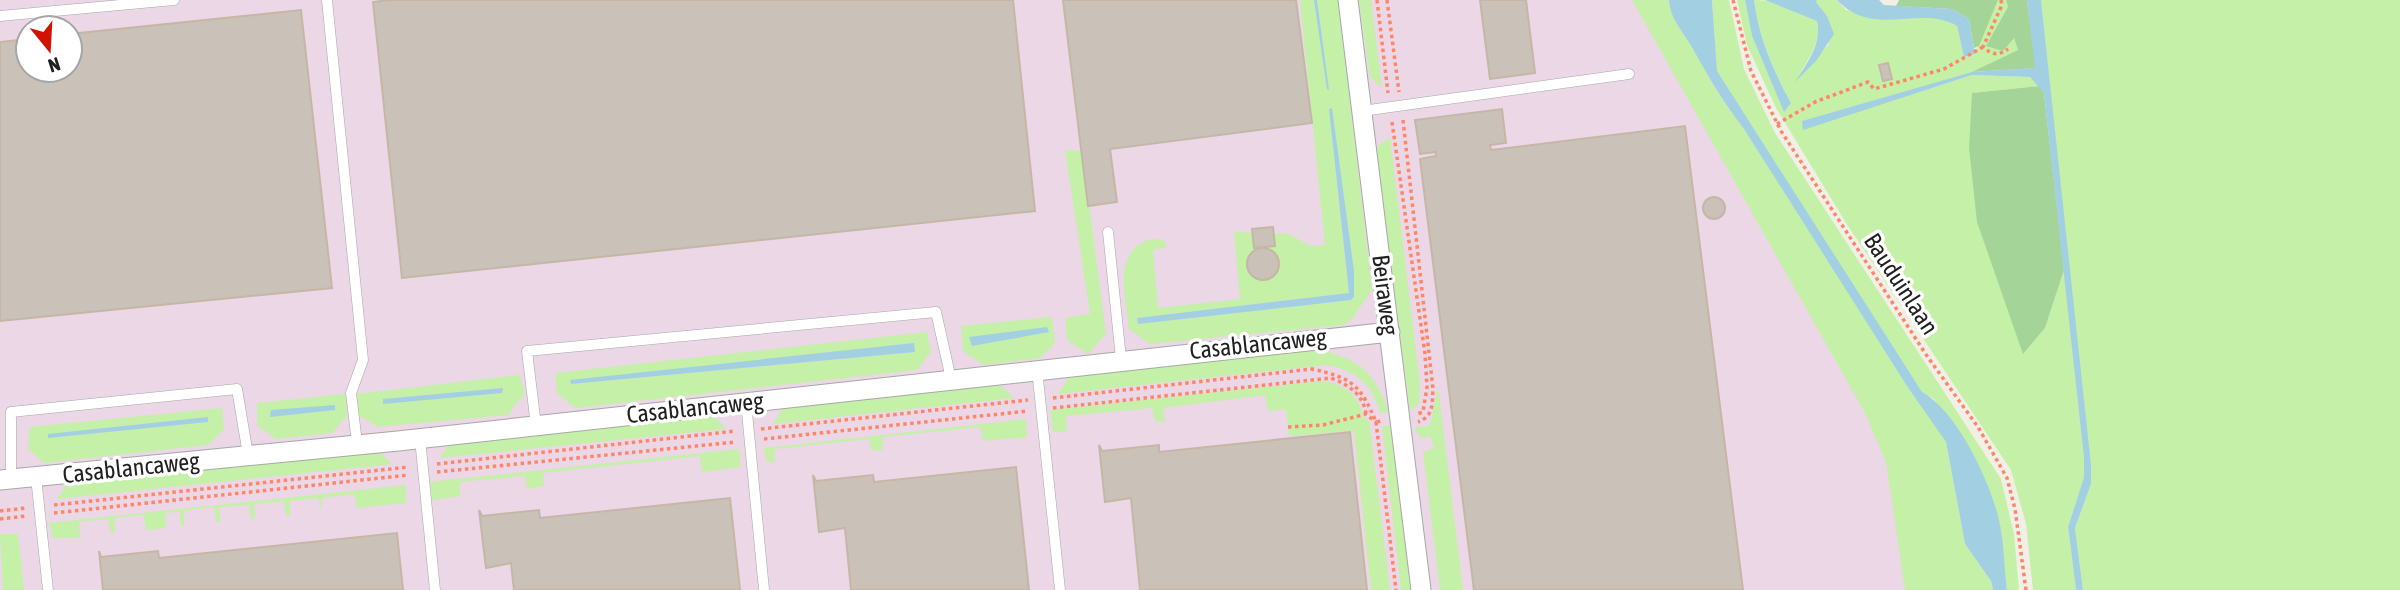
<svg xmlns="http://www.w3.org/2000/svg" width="2400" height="590" viewBox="0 0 2400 590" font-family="'Asap Condensed',sans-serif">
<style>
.industrial{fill:#ebd7e6;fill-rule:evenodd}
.grass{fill:#c5f0a8;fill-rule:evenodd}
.forest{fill:#a4d497}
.water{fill:#a3cfe3}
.building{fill:#cac2b8;stroke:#c5b6a7;stroke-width:2}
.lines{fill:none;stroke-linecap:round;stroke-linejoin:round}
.lane-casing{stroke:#a7a7a7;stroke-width:11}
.street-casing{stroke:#a7a7a7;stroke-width:21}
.path{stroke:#ff8569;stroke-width:3.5;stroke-dasharray:3.5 3.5;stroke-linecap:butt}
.lane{stroke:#fff;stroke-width:10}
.street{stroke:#fff;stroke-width:19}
.labels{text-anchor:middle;stroke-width:7;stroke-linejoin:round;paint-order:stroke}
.street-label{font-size:24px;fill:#202020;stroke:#fff}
</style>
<rect width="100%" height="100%" fill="#f1efe6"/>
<path class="industrial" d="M0,0H1699L1944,590H0ZM28,28H70V70H28Z"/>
<path class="grass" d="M1300,0H1314L1328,89L1317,0H1338L1372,290L1351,320L1343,325L1150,344L1129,329C1127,304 1113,258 1142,243C1149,239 1156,238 1163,240L1167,247L1153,250L1158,308L1240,299L1234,232L1289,234L1310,246L1325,245ZM1329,109L1354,296L1351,300L1138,324L1137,318L1349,293Z
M1359,0H1371L1382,88L1370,77Z
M1632,0H1669C1670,20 1684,33 1693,49C1709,78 1723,103 1744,129L1946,442L1965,544L1991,581L1993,590H1905L1886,462L1864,411Z
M1712,0H1729L1744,69L1775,133L2001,479L2014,534L2019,590H2007L1999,521L1934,399L1922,393L1717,71Z
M1737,0H1745L1752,36L1784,111L1791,103C1773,69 1759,38 1754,0L1770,1L1817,21C1822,45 1806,60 1797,80L1829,44L1815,1L1817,0H1837L1846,10L1944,19L1957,26L1964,57L1975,54L1998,0H2006L2008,7L1987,46L2014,38L2018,50L1973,72L1803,121V129L1972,75L2030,77L2040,86L1972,93L2023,353L2045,328L2064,270L2084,458V477L2068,527L2076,590H2033L2026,524L2011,470L1846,223L1776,108L1747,45Z
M2041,0H2400V590H2083L2075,528L2091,484Z
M1390,137L1420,385L1419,404L1410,411L1376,148Z
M1065,150L1082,151L1106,334L1088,354L1067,340L1065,318L1090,314Z
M1052,317L1055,343L1040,358L983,365L963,351L961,326Z
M927,332L931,352L917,370L575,408L557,393L555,373ZM914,343V352L571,384Z
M1321,350C1362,360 1375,374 1389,412L1380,413C1371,383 1356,370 1326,365L1058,394L1069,377Z
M519,375L525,393L508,415L378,427L358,415L357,394ZM502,388V393L383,403L384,399Z
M1322,381C1343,383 1360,395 1363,417L1369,420L1390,590H1371L1354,431L1289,436L1286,409L1268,411L1265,395L1163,408L1165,422L1155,421L1152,408L1066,416L1067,431L1053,432L1050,410Z
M999,384L1014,398L773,424L784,407Z
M1438,387L1463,590H1440L1423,452L1434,448L1430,436L1421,438L1414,428L1430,425Z
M345,394L347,416L332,433L276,439L257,425V403Z
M222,408L224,429L208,445L44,463L28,449L30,427ZM207,417L208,422L48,437L49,434Z
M713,415L726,429L440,458L449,444Z
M1026,419L1027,437L984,441L980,427L883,437L882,450L872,451L869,439L775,449L774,464L766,460L764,448Z
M1392,425L1412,590H1401L1382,426Z
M739,449L741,467L702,472L700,456L543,473L544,486L527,489L525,476L460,482V496L432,500L430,482Z
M379,451L392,464L57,499L68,482Z
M406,485V503L357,508L354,494L322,498V511L318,498L290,501V516L286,515L284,501L254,504L255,519H251L249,505L219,507L220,522H216L214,507L184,511V526H181L180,512L165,513L166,528L146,530L144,515L115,518V533H111L108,519L79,522L80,538H53L49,523Z
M0,534H18L24,590H3Z"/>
<path class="forest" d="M1899,0H1998L1979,46L1974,48L1969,19L1952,9L1896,6Z
M2006,0H2027L2036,68L1972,72L2018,50L2014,38L2003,51L1986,46L2008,7Z
M2040,86L2044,93L2064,270L2045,328L2023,354L1977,222L1969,148L1972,93Z"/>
<path class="water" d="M1314,0H1317L1329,90L1327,89Z
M1669,0H1712L1717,71L1922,392C1957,411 1990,481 1999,520C2004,542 2004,567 2007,590H1993L1991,581L1965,544L1946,442L1907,386L1744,129C1724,103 1709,78 1693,49C1684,32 1670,20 1669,0Z
M1745,0H1754C1759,38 1773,70 1791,103L1784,112L1752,36Z
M1765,0H1817L1816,2L1827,16L1834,34L1816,61L1795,82C1807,63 1822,44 1817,21Z
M1837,0H1879L1884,5L1952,9L1969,19L1975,54L1964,57L1957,26C1920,4 1874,39 1837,0Z
M2027,0H2041L2091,465V484L2075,528L2083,590H2076L2068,527L2084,477V458L2044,93L2030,77L1972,75L1803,130L1802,121L1972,72L2035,68Z
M1332,108L1354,271V297L1351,300L1138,324L1137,318L1349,293L1329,109Z
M1047,327L1049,332L972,346L969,337Z
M914,343L915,352L571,384L570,380Z
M503,388L502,393L383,404V399Z
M335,405V410L270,417L271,410Z
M208,417V422L48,438V434Z"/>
<path class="building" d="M389,0H1013L1035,211L402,278L373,2Z
M1063,0H1296L1312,123L1110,149L1117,202L1088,206Z
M1480,0H1526L1535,73L1490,79Z
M301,10L332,288L0,321V42L28,39V70H70V34Z
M1888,63L1892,79L1883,81L1879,65Z
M1502,109L1506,143L1490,145L1491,150L1685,126L1743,590H1474L1420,159L1436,156V152L1420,154L1415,120Z
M1703 208a11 11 0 1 1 22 0a11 11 0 1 1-22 0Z
M1273,227L1275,246L1254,248L1252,229Z
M1247 264a16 16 0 1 1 32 0a16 16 0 1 1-32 0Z
M1350,432L1367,590H1140L1131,498L1105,502L1099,445L1102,451L1159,445V452Z
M1016,467L1029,590H851L845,528L819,532L813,475L816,481L873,475L874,482Z
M730,498L740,590H514L511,563L486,568L479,510L482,516L539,510L540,518Z
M397,533L403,590H103L99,551L101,557L158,551L159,558Z"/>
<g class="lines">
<g class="lane-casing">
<path id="lane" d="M327,0L363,360L351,393L357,443
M0,16L174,0
M1362,111L1629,74
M1108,232L1121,359
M1037,369L1060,590
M746,402L764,590
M536,426L527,351L936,312L951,379
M420,439L435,590
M36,477L48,590
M11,479V412L237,389L248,455"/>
</g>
<g class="street-casing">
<path id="street" d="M1348,0L1421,590
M0,480L398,441L1390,332"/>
</g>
<path class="path" d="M1377,0L1388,93
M1387,0L1399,92
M1733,0L1751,71L1781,131L1927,356L1978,427L2007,478L2015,509L2026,590
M2001,0L2002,5L1983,47C1992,55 1998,56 2008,49
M1403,120L1433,389C1432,404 1434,416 1418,422
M1392,122L1425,354L1427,387L1423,412L1417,414
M1777,124L1815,102L1868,82L1874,89L1944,69L1983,47
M1053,398L1312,369C1352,378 1360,384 1376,422L1382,421
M1053,408L1331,378C1349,385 1363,394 1366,414
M1376,422L1396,590
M1288,427L1323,425L1366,414L1376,422
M761,429L1028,400
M764,439L1028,411
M437,464L736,431
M437,472L736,442
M54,505L409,467
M0,511L26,508
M54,513L409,475
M0,519L26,516"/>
<use href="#lane" class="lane"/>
<use href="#street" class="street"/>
</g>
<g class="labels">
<g class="street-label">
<text transform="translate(1901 284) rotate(57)" y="8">Bauduinlaan</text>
<text transform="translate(1385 295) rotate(83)" y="8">Beiraweg</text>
<text transform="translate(1258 344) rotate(-6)" y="8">Casablancaweg</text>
<text transform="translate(695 408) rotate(-6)" y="8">Casablancaweg</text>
<text transform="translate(131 468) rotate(-6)" y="8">Casablancaweg</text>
</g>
</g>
<g transform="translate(49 49) rotate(162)"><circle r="33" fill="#ffffff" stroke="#a6a6a6" stroke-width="2"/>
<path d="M0-5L12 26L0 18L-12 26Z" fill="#d01200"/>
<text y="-10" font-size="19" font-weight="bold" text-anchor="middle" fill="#202020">N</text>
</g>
</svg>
